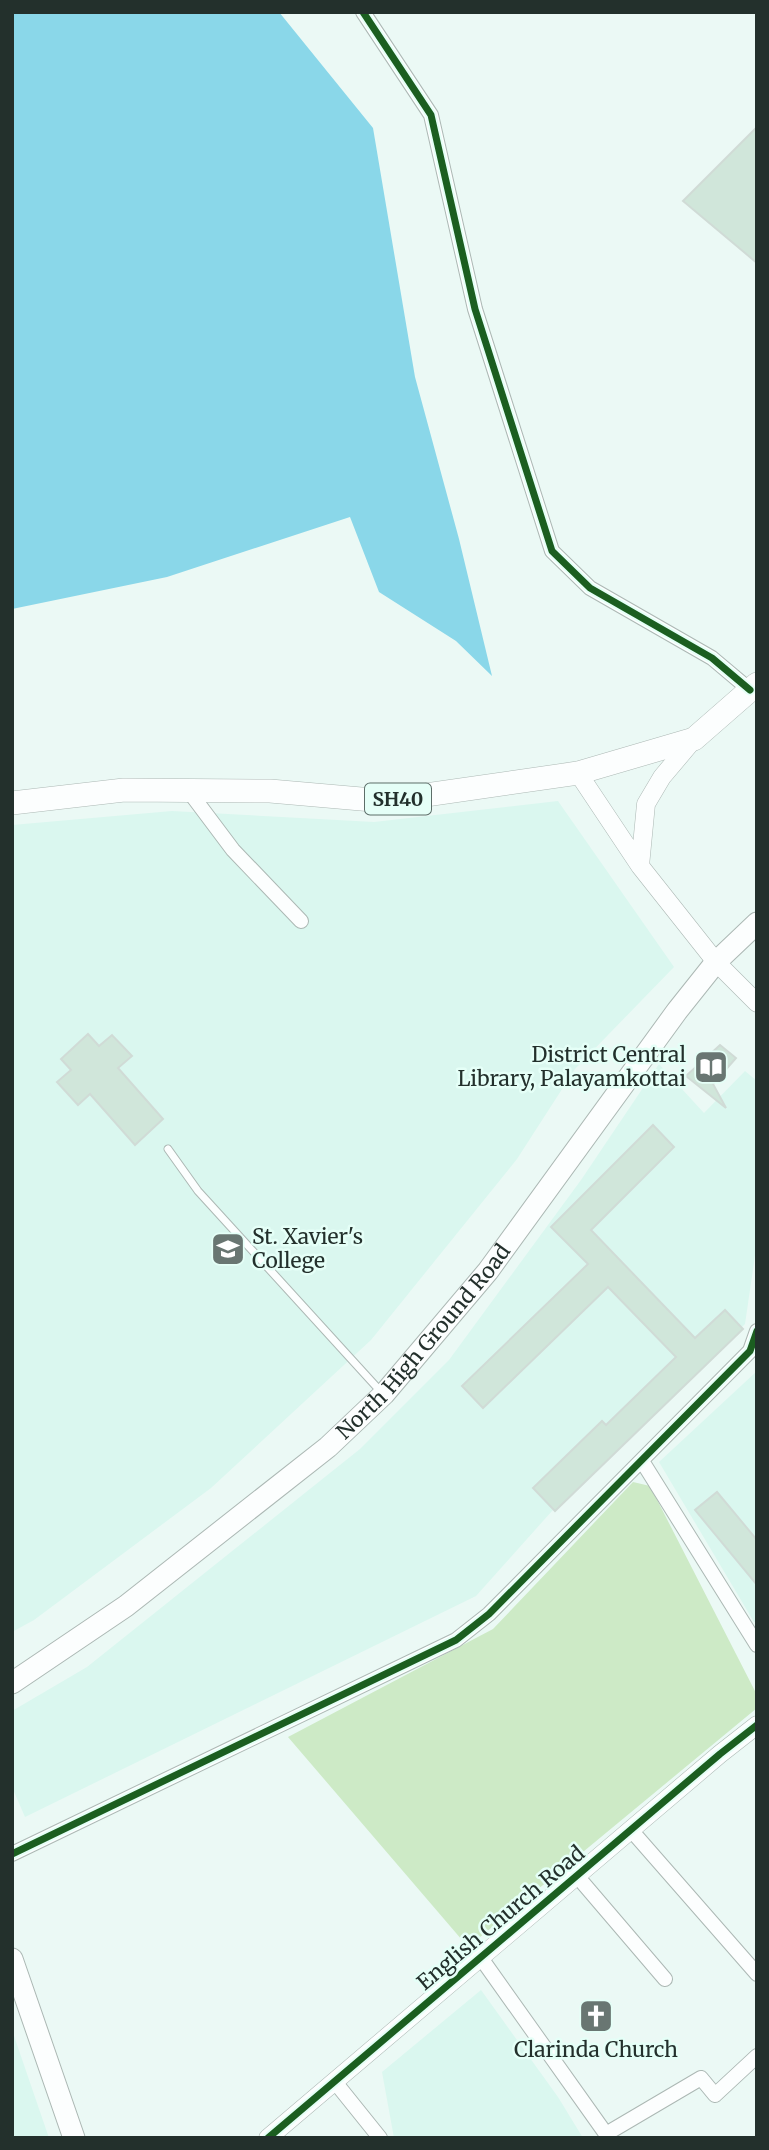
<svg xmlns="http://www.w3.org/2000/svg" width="769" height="2150" viewBox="0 0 769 2150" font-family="Merriweather,serif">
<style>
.built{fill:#daf7ef}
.green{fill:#cdeac6}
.water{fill:#8ad7e9}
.building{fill:#d0e6da;stroke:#d0dbd6;stroke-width:2}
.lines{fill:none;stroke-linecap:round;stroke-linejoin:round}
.service-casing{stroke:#acb8b4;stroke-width:9}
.minor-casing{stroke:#acb8b4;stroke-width:16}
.tertiary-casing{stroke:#acb8b4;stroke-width:19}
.secondary-casing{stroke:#acb8b4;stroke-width:23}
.primary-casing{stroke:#acb8b4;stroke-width:24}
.service{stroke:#fcfefe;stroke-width:7}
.minor{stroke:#fcfefe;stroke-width:14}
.tertiary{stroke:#fcfefe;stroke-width:18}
.secondary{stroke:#fcfefe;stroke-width:21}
.primary{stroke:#fcfefe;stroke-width:23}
.cycleway-casing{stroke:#e5fff7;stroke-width:11}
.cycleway{stroke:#1b5e20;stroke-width:7}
.labels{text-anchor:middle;stroke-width:5;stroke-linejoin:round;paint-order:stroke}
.shield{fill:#e5fff7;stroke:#5d6e69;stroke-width:2}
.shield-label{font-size:19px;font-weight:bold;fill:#23302c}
.poi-label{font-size:21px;fill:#23302c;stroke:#e5fff7;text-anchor:end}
.street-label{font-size:21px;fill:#23302c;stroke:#e5fff7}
</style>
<rect width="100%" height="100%" fill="#ebf9f5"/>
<path class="built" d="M558,801L674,967L575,1069L517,1159L371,1340L211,1488L34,1620L12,1632V825L172,811L374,822Z
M659,1064L704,1113L745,1071L757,1081V1242L745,1324L552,1511L476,1596L25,1817L12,1787V1711L87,1667L360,1449L449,1360L581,1180Z
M757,1371V1622H754L659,1462Z
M481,1990L558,2097L583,2138H394L382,2072Z
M12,2030L49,2138H12Z"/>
<path class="green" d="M633,1482L650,1486L757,1695V1708L468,1947L288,1737L493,1629Z"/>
<path class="water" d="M12,12H279L373,128L415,377L459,539L492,676L456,641L379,592L350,517L167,577L12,609Z"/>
<path class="building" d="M757,127V263L683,201Z
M88,1034L99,1046L112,1035L132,1056L118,1068L163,1119L135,1145L90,1094L78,1105L57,1082L71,1070L61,1059Z
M720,1045L736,1058L713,1084L726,1108L686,1076Z
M653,1125L674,1147L591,1230L695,1338L725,1310L743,1329L555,1511L533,1488L602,1421L606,1425L676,1357L608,1287L483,1408L462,1386L588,1264L551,1227Z
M717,1492L757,1540V1585L695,1510Z"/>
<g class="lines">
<g class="service-casing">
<path id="service" d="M168,1149L198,1191L383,1394"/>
</g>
<g class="minor-casing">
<path id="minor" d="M363,12L431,115L475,309L552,551L590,588L712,658L750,690
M188,790L233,850L301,921
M642,1461L757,1645
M631,1830L757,1974
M12,1854L456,1640L489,1614L750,1351L757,1331
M577,1876L665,1979
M481,1958L606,2134L701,2078L715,2095L757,2056
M335,2082L380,2138"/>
</g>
<g class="tertiary-casing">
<path id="tertiary" d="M578,773L640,866L716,962L757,1003
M640,866L646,804L662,777L694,739
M268,2138L720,1754L757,1725"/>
</g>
<g class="secondary-casing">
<g id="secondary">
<path id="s1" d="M12,1683L126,1606L328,1447L384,1394L488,1271L677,1011L716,962L757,923"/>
<path d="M12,1959L74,2138"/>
</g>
</g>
<g class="primary-casing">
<path id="primary" d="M12,803L124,790L270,791L384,801L578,773L694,739L757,684"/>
</g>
<use href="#service" class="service"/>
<use href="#minor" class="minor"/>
<use href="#tertiary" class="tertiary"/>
<use href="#secondary" class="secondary"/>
<use href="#primary" class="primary"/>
<g class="cycleway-casing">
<path id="cycleway" d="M363,12L431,115L475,309L552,551L590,588L712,658L750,690
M12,1854L456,1640L489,1614L750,1351L757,1331
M268,2138L720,1754L757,1725"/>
</g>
<use href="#cycleway" class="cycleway"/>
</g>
<defs>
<g id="library-square" transform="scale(1.75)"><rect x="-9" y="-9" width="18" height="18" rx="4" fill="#697672" stroke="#e5fff7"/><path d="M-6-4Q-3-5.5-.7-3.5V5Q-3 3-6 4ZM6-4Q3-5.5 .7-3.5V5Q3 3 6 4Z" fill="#fff"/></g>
<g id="university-square" transform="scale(1.75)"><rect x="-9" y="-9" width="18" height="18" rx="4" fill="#697672" stroke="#e5fff7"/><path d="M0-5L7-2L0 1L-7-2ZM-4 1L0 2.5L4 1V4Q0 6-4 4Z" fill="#fff"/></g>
<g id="church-square" transform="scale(1.75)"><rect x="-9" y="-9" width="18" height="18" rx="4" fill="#697672" stroke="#e5fff7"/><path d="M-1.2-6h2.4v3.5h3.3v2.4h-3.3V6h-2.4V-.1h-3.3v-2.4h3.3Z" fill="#fff"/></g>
</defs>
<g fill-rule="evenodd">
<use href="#library-square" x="711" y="1067"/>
<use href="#university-square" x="228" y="1249"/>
<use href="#church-square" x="596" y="2016"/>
</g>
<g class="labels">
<rect class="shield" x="365" y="783.5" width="66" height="31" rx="5"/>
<g class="shield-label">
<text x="398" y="806">SH40</text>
</g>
<g class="poi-label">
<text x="686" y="1062">District Central<tspan x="686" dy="24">Library, Palayamkottai</tspan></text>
<text x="252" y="1244" text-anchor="start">St. Xavier's<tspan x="252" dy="24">College</tspan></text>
<text x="596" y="2057" text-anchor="middle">Clarinda Church</text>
</g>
<g class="street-label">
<text dy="7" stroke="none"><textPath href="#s1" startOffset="537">North High Ground Road</textPath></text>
<text transform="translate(501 1918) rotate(-40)" y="7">English Church Road</text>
</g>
</g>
<rect width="769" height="2150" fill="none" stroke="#23302c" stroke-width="28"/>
</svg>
